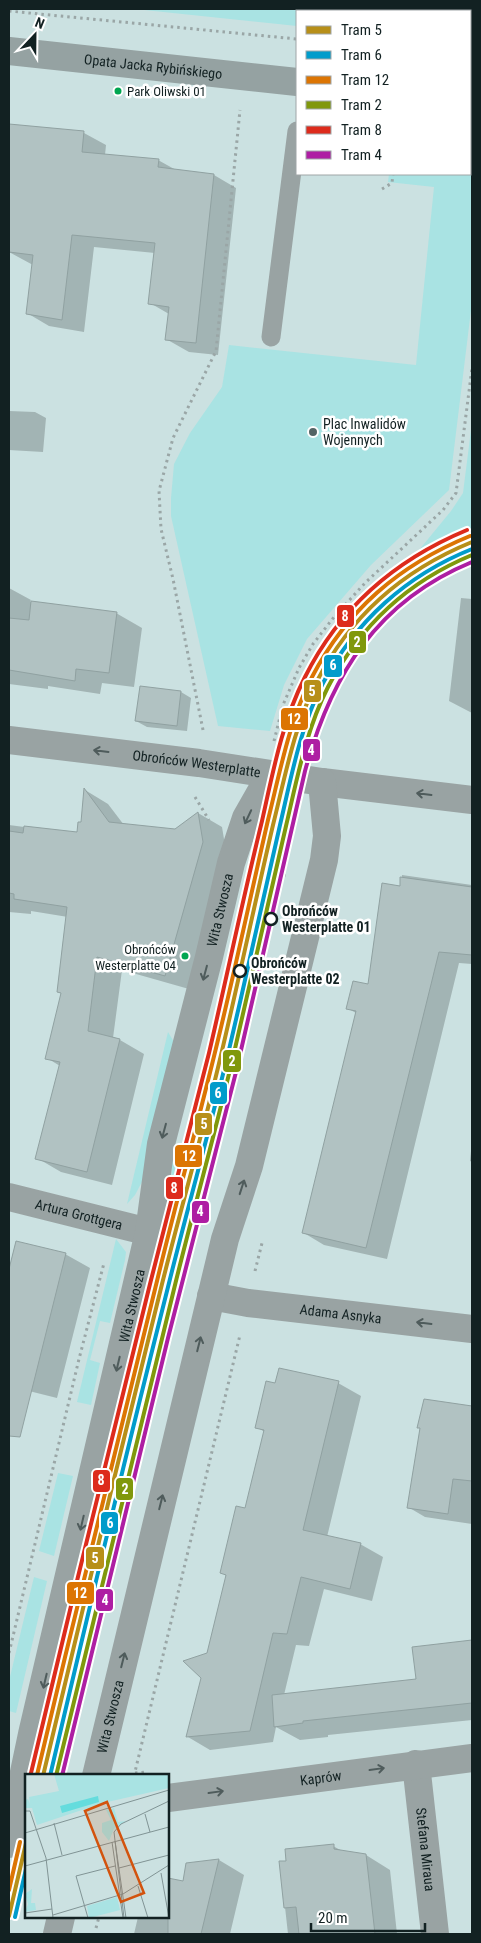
<svg xmlns="http://www.w3.org/2000/svg" width="481" height="1943" viewBox="0 0 481 1943" font-family="'Roboto Condensed',sans-serif">
<style>
.green{fill:#a9e3e3}
.shadow{fill:#0003}
.building{fill:#b1c2c2;stroke:#90a1a1}
.lines{fill:none;stroke-linecap:round;stroke-linejoin:round}
.path{stroke:#9aa6a6;stroke-width:3;stroke-dasharray:2.5 4;stroke-linecap:butt}
.lane{stroke:#99a3a3;stroke-width:19}
.street{stroke:#99a3a3;stroke-width:28}
.secondary{stroke:#95a2a2;stroke-width:28}
.tram-1-casing{stroke:#fff;stroke-width:8}
.tram-2-casing{stroke:#fff;stroke-width:8}
.tram-3-casing{stroke:#fff;stroke-width:8}
.tram-4-casing{stroke:#fff;stroke-width:8}
.tram-5-casing{stroke:#fff;stroke-width:8}
.tram-6-casing{stroke:#fff;stroke-width:8}
.tram-1{stroke:#b78f19;stroke-width:4}
.tram-2{stroke:#019ccb;stroke-width:4}
.tram-3{stroke:#dc7503;stroke-width:4}
.tram-4{stroke:#80980c;stroke-width:4}
.tram-5{stroke:#dd2b1c;stroke-width:4}
.tram-6{stroke:#ae1ea3;stroke-width:4}
.oneway{stroke:#4f5c5c}
.bus-dot{fill:#00a651;stroke:#fff;stroke-width:2}
.poi-dot{fill:#536465;stroke:#fff;stroke-width:2}
.stop-dot{fill:#fff;stroke:#122122;stroke-width:2.5}
.labels{text-anchor:middle;stroke-width:5;stroke-linejoin:round;paint-order:stroke}
.bus-label{font-size:13px;fill:#122122;stroke:#fff;text-anchor:start}
.street-label{font-size:14px;fill:#122122;stroke:#fff}
.poi-label{font-size:14px;fill:#122122;stroke:#fff;text-anchor:start}
.stop-label{font-size:14px;font-weight:bold;fill:#122122;stroke:#fff;text-anchor:start}
.inset-road{fill:none;stroke:#819495;stroke-width:1}
.view{fill:#d3530e;fill-opacity:0.15;stroke:#d3530e;stroke-width:2.5}
.inset-edge{fill:none;stroke:#122122;stroke-width:2.5}
.line-badge{stroke:#fff;stroke-width:2}
.badge-label{font-size:14px;text-anchor:middle;font-weight:bold;fill:#fff}
</style>
<rect width="100%" height="100%" fill="#cbe1e1"/>
<path class="green" d="M135,9H347L346,11H297V26Z
M397,9H472V45L470,44V11H396Z
M470,154L472,155V302L449,490L371,565L307,639L284,685L270,731L218,726L171,516V498L174,464L190,433L222,387L229,345L416,365L434,187L388,182L389,174H470Z
M472,422V530L445,541L410,561L451,511L463,493Z
M168,1032L174,1042L144,1178L135,1195L127,1204Z
M173,1151L186,1153L168,1227Z
M116,1239L126,1252L125,1260L110,1323L100,1321L90,1360L100,1363L91,1405L77,1402Z
M58,1473L73,1476L54,1556L39,1551Z
M34,1577L47,1581L16,1713L9,1711V1681Z"/>
<path class="shadow" d="M9,125L84,133L106,145L105,155L158,160L176,170L214,175L236,188L218,355L189,352L166,339L169,314L150,303L155,253L94,247L84,332L49,326L27,313L33,265L9,252Z
M9,411L35,412L46,418L43,452L9,450Z
M9,588L31,600L30,602L116,613L142,628L134,687L102,683L100,694L48,686V689L9,684Z
M461,598L472,599V713L449,701Z
M141,687L181,692L191,698L187,731L147,727L136,721Z
M85,790L108,804L124,825L175,830L198,813L222,827L227,857L189,989L122,970L113,1038L120,1040L144,1054L112,1185L61,1172L37,1158L60,1066L47,1058L62,994L58,991L68,917L31,911V914L9,912V825L78,834L82,824Z
M402,875L472,885V964L459,963L387,1259L324,1245L304,1233L356,1013L347,1008L369,985L401,887Z
M472,1141V1162L470,1161Z
M17,1243L65,1254L90,1268L57,1398L9,1386V1274Z
M338,1383L361,1396L327,1537L360,1544L383,1557L372,1601L324,1589L309,1646L296,1645L284,1695L417,1680L414,1649L472,1641V1720L328,1735V1737L300,1740L276,1727L273,1742L210,1750L188,1737L227,1576L222,1573L246,1510L265,1432L256,1427L276,1385Z
M425,1400L472,1407V1524L425,1517L408,1507L421,1429L418,1427Z
M333,1846L344,1852L366,1855L390,1870L397,1934H288L280,1862H287Z
M219,1860L244,1875L230,1934H134L138,1917H168V1879L184,1883L187,1864Z"/>
<path class="building" d="M9,124L84,131L82,152L159,159L158,167L214,174L196,343L165,340L169,307L148,304L155,243L72,235L62,320L26,314L33,255L9,252Z
M31,601L117,612L109,673L76,669L75,681L9,670V618L29,620Z
M140,686L181,691L177,726L135,721Z
M84,788L109,822L175,829L198,812L203,842L165,976L97,957L88,1031L120,1039L87,1172L35,1159L60,1062L45,1059L61,993L57,992L67,907L14,899V894L9,893V831L23,833L24,826L77,832L78,822H81Z
M400,877L472,887V955L439,952L366,1248L302,1233L356,1011L346,1009L353,981L368,984L382,883L400,886Z
M16,1241L66,1253L20,1437L9,1436V1269Z
M279,1368L339,1381L303,1530L361,1543L350,1589L301,1577L287,1634L273,1633L250,1731L186,1737L201,1678L183,1661L207,1653L226,1575L220,1573L236,1506L245,1508L264,1430L255,1428L266,1381L275,1383Z
M424,1399L472,1406V1481L453,1479L448,1514L407,1508L420,1428H417Z
M472,1640V1703L303,1721V1723L274,1727L272,1695L416,1679L412,1647Z
M334,1844V1849L366,1854L375,1934H299L296,1907L284,1908L279,1861H286L285,1849Z
M219,1859L201,1934H168V1878L183,1881L186,1863Z"/>
<g class="lines">
<path class="path" d="M9,11L297,39
M372,11V9
M470,58L472,59
M382,189L392,183L393,174
M203,730L173,579L161,529L159,491L173,438L216,351L240,110
M274,741L283,705L299,668L313,644L334,617L365,583L443,510L456,493L472,368
M195,797L209,820
M264,871L287,876
M255,1271L262,1243
M9,1653L79,1359L104,1263
M135,1773L146,1772
M134,1776L240,1335
M96,1928L99,1917"/>
<path class="lane" d="M271,337L297,131"/>
<g class="street">
<path id="s1" d="M9,740L199,763L322,782L472,800"/>
<path id="s2" d="M9,1197L149,1232"/>
<path id="s3" d="M211,1296L248,1303L472,1329"/>
<path id="s4" d="M416,1764L435,1934"/>
<path id="s5" d="M96,1776L225,1239L249,1166L324,860L327,836L322,782"/>
<path id="s6" d="M168,1798L472,1758"/>
<path id="s7" d="M9,1844L32,1734L149,1232L161,1144L209,957L231,863L246,818L271,774"/>
<path d="M57,1934L61,1917"/>
</g>
<g class="secondary">
<path id="s8" d="M9,51L297,82"/>
<path d="M470,101H472"/>
</g>
<g class="tram-1-casing">
<path id="tram-1" d="M43,1776C82,1611 121,1448 162,1284C181,1208 203,1132 221,1055C239,979 255,902 273,825C285,777 294,727 316,683C350,616 403,570 472,542
M9,1916L26,1843"/>
</g>
<g class="tram-2-casing">
<path id="tram-2" d="M50,1776C88,1613 127,1450 168,1287C187,1210 209,1132 228,1054C246,978 262,902 280,825C291,778 300,728 322,685C355,621 407,575 472,549
M15,1917L26,1869"/>
</g>
<g class="tram-3-casing">
<path id="tram-3" d="M37,1775C76,1610 116,1445 157,1281C176,1202 198,1123 217,1044C235,970 251,894 268,820C280,772 289,721 312,677C347,610 399,565 470,536
M9,1890L20,1842"/>
</g>
<g class="tram-4-casing">
<path id="tram-4" d="M56,1776C95,1612 134,1448 175,1285C194,1207 216,1130 234,1053C252,977 268,902 286,826C297,779 306,730 328,687C360,626 409,581 472,555"/>
</g>
<g class="tram-5-casing">
<path id="tram-5" d="M31,1773C70,1610 109,1446 150,1284C169,1207 190,1130 209,1053C227,976 243,898 262,821C273,772 282,722 305,677C340,607 395,560 467,530"/>
</g>
<g class="tram-6-casing">
<path id="tram-6" d="M62,1776L168,1338L236,1072L305,771C331,675 377,601 472,562"/>
</g>
<use href="#tram-1" class="tram-1"/>
<use href="#tram-2" class="tram-2"/>
<use href="#tram-3" class="tram-3"/>
<use href="#tram-4" class="tram-4"/>
<use href="#tram-5" class="tram-5"/>
<use href="#tram-6" class="tram-6"/>
</g>
<defs><path id="oneway-shaft" d="M-6 0H5M1.5-3L5.5 0L1.5 3" fill="none" stroke-width="1.6" stroke-linecap="round" stroke-linejoin="round" transform="scale(1.25)"/></defs>
<g class="oneway">
<use href="#oneway-shaft" transform="translate(101 751) rotate(-173)"/>
<use href="#oneway-shaft" transform="translate(424 794) rotate(-173)"/>
<use href="#oneway-shaft" transform="translate(248 817) rotate(115)"/>
<use href="#oneway-shaft" transform="translate(205 973) rotate(105)"/>
<use href="#oneway-shaft" transform="translate(164 1131) rotate(105)"/>
<use href="#oneway-shaft" transform="translate(242 1187) rotate(-72)"/>
<use href="#oneway-shaft" transform="translate(424 1323) rotate(-173)"/>
<use href="#oneway-shaft" transform="translate(199 1344) rotate(-76)"/>
<use href="#oneway-shaft" transform="translate(118 1364) rotate(103)"/>
<use href="#oneway-shaft" transform="translate(161 1502) rotate(-76)"/>
<use href="#oneway-shaft" transform="translate(82 1523) rotate(103)"/>
<use href="#oneway-shaft" transform="translate(123 1660) rotate(-76)"/>
<use href="#oneway-shaft" transform="translate(45 1681) rotate(103)"/>
<use href="#oneway-shaft" transform="translate(377 1769) rotate(-8)"/>
<use href="#oneway-shaft" transform="translate(216 1792) rotate(-8)"/>
</g>
<g class="bus-dot">
<circle cx="118" cy="91" r="4.5"/>
<circle cx="185" cy="956" r="4.5"/>
</g>
<circle class="poi-dot" cx="313" cy="432" r="5"/>
<g class="stop-dot">
<circle cx="271" cy="919" r="6"/>
<circle cx="240" cy="971" r="6"/>
</g>
<g class="labels">
<g class="bus-label">
<text x="127" y="96">Park Oliwski 01</text>
<text x="176" y="954" text-anchor="end">Obrońców<tspan x="176" dy="16">Westerplatte 04</tspan></text>
</g>
<g class="street-label">
<text dy="5" stroke="none"><textPath href="#s8" startOffset="145">Opata Jacka Rybińskiego</textPath></text>
<text dy="5" stroke="none"><textPath href="#s1" startOffset="189">Obrońców Westerplatte</textPath></text>
<text dy="5" stroke="none"><textPath href="#s7" startOffset="958">Wita Stwosza</textPath></text>
<text dy="5" stroke="none"><textPath href="#s2" startOffset="72">Artura Grottgera</textPath></text>
<text dy="5" stroke="none"><textPath href="#s7" startOffset="552">Wita Stwosza</textPath></text>
<text dy="5" stroke="none"><textPath href="#s3" startOffset="131">Adama Asnyka</textPath></text>
<text dy="5" stroke="none"><textPath href="#s5" startOffset="61">Wita Stwosza</textPath></text>
<text dy="5" stroke="none"><textPath href="#s6" startOffset="154">Kaprów</textPath></text>
<text dy="5" stroke="none"><textPath href="#s4" startOffset="86">Stefana Miraua</textPath></text>
</g>
<g class="poi-label">
<text x="323" y="429">Plac Inwalidów<tspan x="323" dy="16">Wojennych</tspan></text>
</g>
<g class="stop-label">
<text x="282" y="916">Obrońców<tspan x="282" dy="16">Westerplatte 01</tspan></text>
<text x="251" y="968">Obrońców<tspan x="251" dy="16">Westerplatte 02</tspan></text>
</g>
</g>
<g transform="translate(25 1774)">
<rect width="144" height="144" fill="#cbe1e1"/>
<path d="M29,0H144V14L78,29L12,51L7,34H0V26L3,25L5,30L4,23L34,17ZM89,34L93,48L101,47L89,55L90,52L84,67L77,58V49L86,46L81,36L86,35L89,46L86,35ZM7,115L6,129H10L11,136L0,138L3,130L0,120ZM92,123L95,136L64,144L62,132Z" fill="#a9e3e3"/>
<path d="M73,22L74,28L37,39L35,32Z" fill="#65dcdd"/>
<path class="inset-road" d="M0,37H5L21,84L28,144M120,40L125,58M29,49L37,81M0,59L144,16M90,67L101,144M87,68L98,144M0,92L144,53M94,94L144,81M136,99L144,144M113,112L123,144M0,139L27,135M28,141L98,120L144,91M63,144L51,102L90,92M99,144L89,58L96,50L144,27"/>
<path class="view" d="M82,28L119,119L96,128L60,37Z"/>
<rect width="144" height="144" class="inset-edge"/>
</g>
<g class="line-badge">
<rect x="336" y="604" width="19" height="24" rx="5" fill="#dd2b1c"/>
<rect x="348" y="630" width="19" height="24" rx="5" fill="#80980c"/>
<rect x="323" y="654" width="20" height="24" rx="5" fill="#019ccb"/>
<rect x="303" y="679" width="19" height="24" rx="5" fill="#b78f19"/>
<rect x="280" y="707" width="29" height="24" rx="5" fill="#dc7503"/>
<rect x="302" y="738" width="19" height="24" rx="5" fill="#ae1ea3"/>
<rect x="222" y="1049" width="20" height="24" rx="5" fill="#80980c"/>
<rect x="209" y="1081" width="19" height="24" rx="5" fill="#019ccb"/>
<rect x="194" y="1112" width="19" height="24" rx="5" fill="#b78f19"/>
<rect x="174" y="1144" width="29" height="24" rx="5" fill="#dc7503"/>
<rect x="165" y="1176" width="19" height="24" rx="5" fill="#dd2b1c"/>
<rect x="191" y="1200" width="19" height="24" rx="5" fill="#ae1ea3"/>
<rect x="92" y="1469" width="19" height="24" rx="5" fill="#dd2b1c"/>
<rect x="115" y="1477" width="19" height="24" rx="5" fill="#80980c"/>
<rect x="100" y="1511" width="19" height="24" rx="5" fill="#019ccb"/>
<rect x="85" y="1546" width="20" height="24" rx="5" fill="#b78f19"/>
<rect x="66" y="1581" width="29" height="24" rx="5" fill="#dc7503"/>
<rect x="95" y="1588" width="19" height="24" rx="5" fill="#ae1ea3"/>
</g>
<g class="badge-label">
<text x="345" y="621">8</text>
<text x="357" y="647">2</text>
<text x="333" y="670">6</text>
<text x="312" y="696">5</text>
<text x="294" y="724">12</text>
<text x="311" y="755">4</text>
<text x="232" y="1066">2</text>
<text x="218" y="1098">6</text>
<text x="204" y="1129">5</text>
<text x="189" y="1161">12</text>
<text x="174" y="1193">8</text>
<text x="200" y="1216">4</text>
<text x="101" y="1485">8</text>
<text x="125" y="1494">2</text>
<text x="110" y="1528">6</text>
<text x="95" y="1563">5</text>
<text x="80" y="1598">12</text>
<text x="105" y="1605">4</text>
</g>
<rect width="481" height="1943" fill="none" stroke="#122122" stroke-width="20"/>
<rect x="296" y="10" width="175" height="165" fill="#ffffff" stroke="#a0a6a7"/>
<rect x="306" y="26" width="25" height="8" fill="#b78f19" stroke="#a0a6a7"/>
<text x="341" y="35" font-size="15" fill="#122122">Tram 5</text>
<rect x="306" y="51" width="25" height="8" fill="#019ccb" stroke="#a0a6a7"/>
<text x="341" y="60" font-size="15" fill="#122122">Tram 6</text>
<rect x="306" y="76" width="25" height="8" fill="#dc7503" stroke="#a0a6a7"/>
<text x="341" y="85" font-size="15" fill="#122122">Tram 12</text>
<rect x="306" y="101" width="25" height="8" fill="#80980c" stroke="#a0a6a7"/>
<text x="341" y="110" font-size="15" fill="#122122">Tram 2</text>
<rect x="306" y="126" width="25" height="8" fill="#dd2b1c" stroke="#a0a6a7"/>
<text x="341" y="135" font-size="15" fill="#122122">Tram 8</text>
<rect x="306" y="151" width="25" height="8" fill="#ae1ea3" stroke="#a0a6a7"/>
<text x="341" y="160" font-size="15" fill="#122122">Tram 4</text>
<g transform="translate(35 35) rotate(22)" stroke="#ffffff" stroke-width="4" paint-order="stroke">
<path d="M0-4L9 19L0 12L-9 19Z" fill="#122122"/>
<text y="-8" font-size="14" font-weight="bold" text-anchor="middle" fill="#122122">N</text>
</g>
<path d="M311 1923v8h114v-8" fill="none" stroke="#122122" stroke-width="2.5"/>
<text x="318" y="1923" font-size="15" fill="#122122" stroke="#ffffff" stroke-width="4" paint-order="stroke">20 m</text>
</svg>
